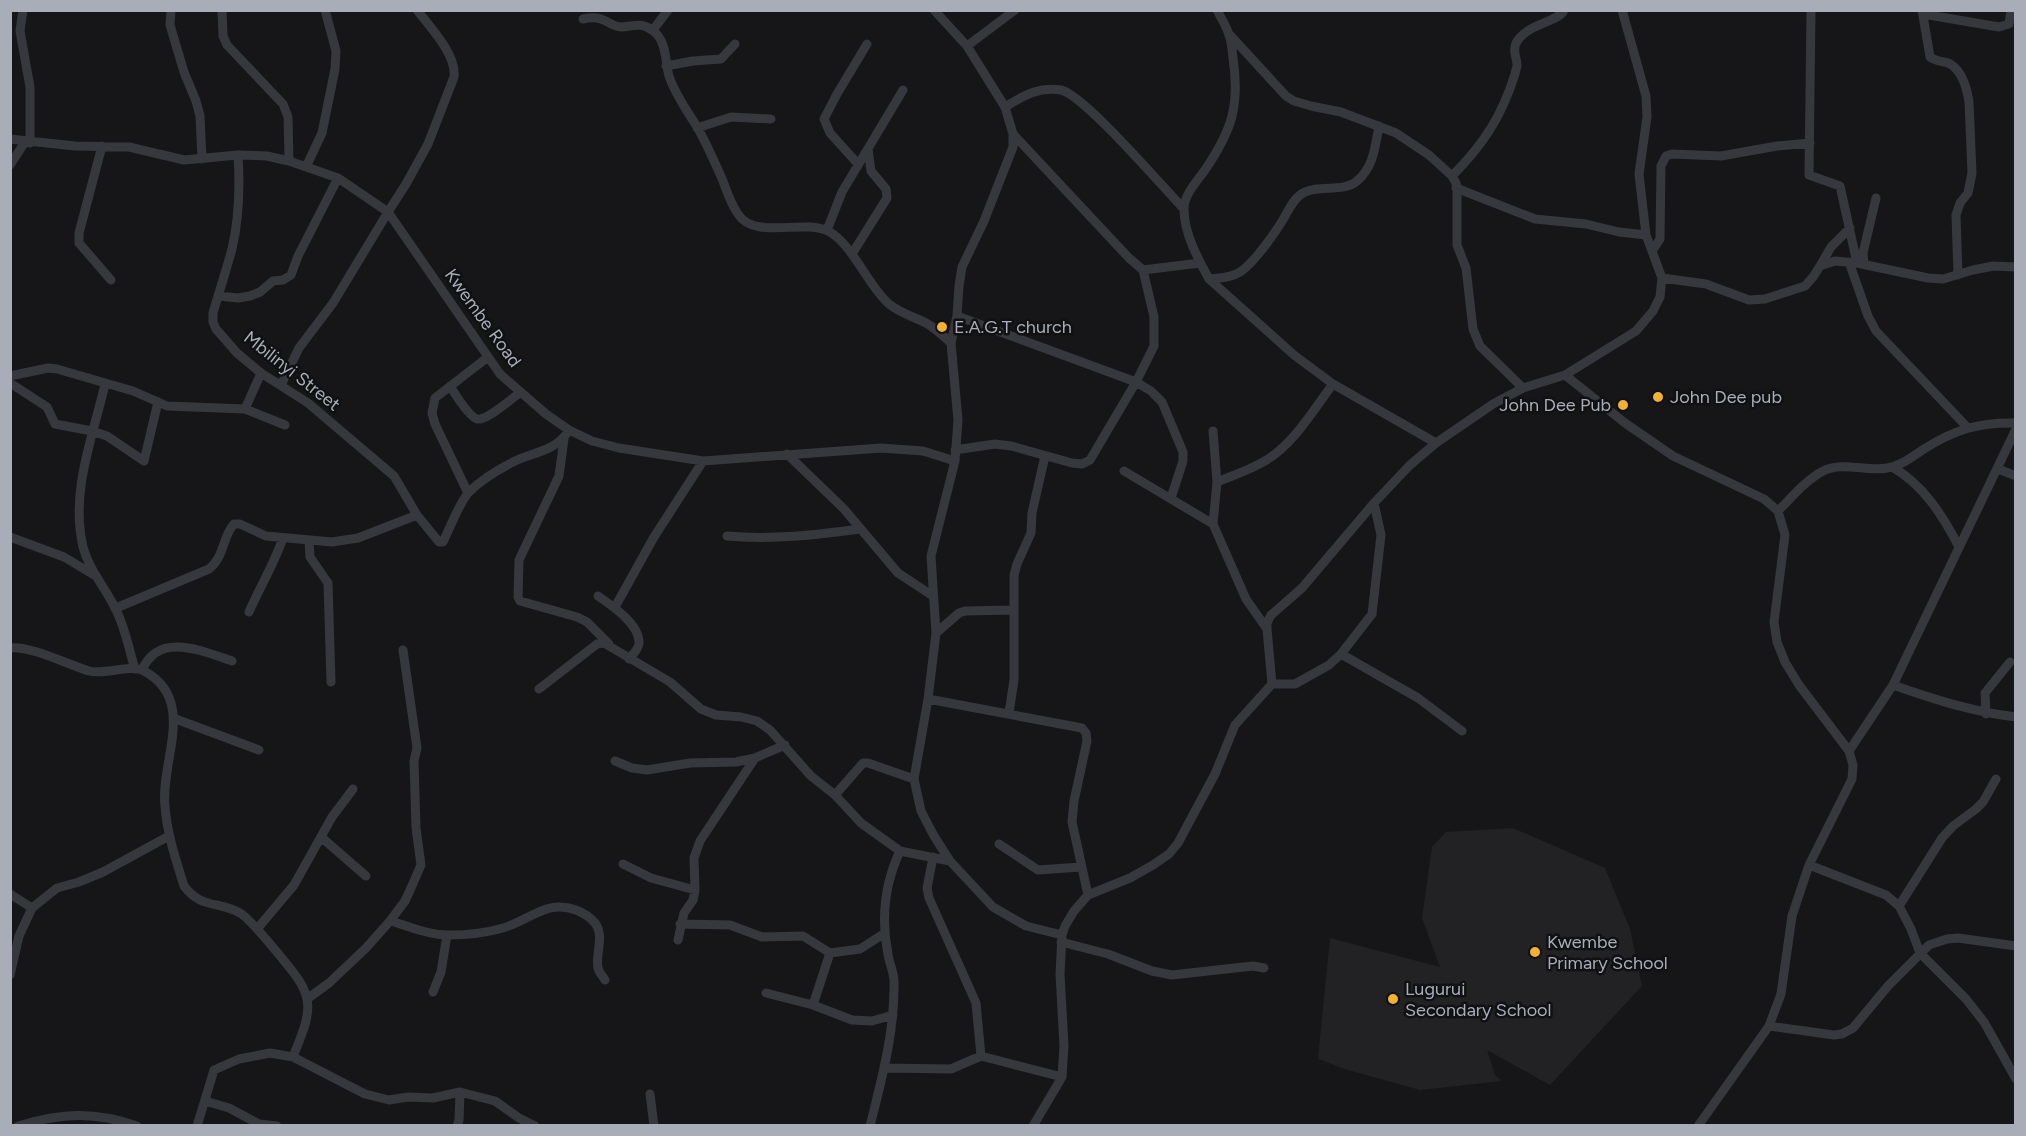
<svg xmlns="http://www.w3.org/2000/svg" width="2026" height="1136" viewBox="0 0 2026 1136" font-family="Figtree,sans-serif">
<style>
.built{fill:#222225}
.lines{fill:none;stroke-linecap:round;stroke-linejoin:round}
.street{stroke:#37383d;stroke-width:9}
.poi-dot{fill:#f2b134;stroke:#111113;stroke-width:2}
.labels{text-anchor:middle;stroke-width:5;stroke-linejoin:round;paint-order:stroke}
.street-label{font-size:18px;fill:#a8adb8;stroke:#111113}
.poi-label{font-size:18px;fill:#a8adb8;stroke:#111113;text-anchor:start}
</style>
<rect width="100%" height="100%" fill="#161618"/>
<path class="built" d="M1513,828L1605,868L1630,929L1642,986L1550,1085L1487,1050L1495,1075L1502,1081L1420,1090L1348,1070L1318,1059L1330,938L1440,967L1422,918L1432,847L1446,832Z"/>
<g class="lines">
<path class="street" d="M23,10L20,31L30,87V143
M171,10L170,25L184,72L196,101L200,116L202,159
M222,10L223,36L227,45L283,104L288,117L289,161
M934,10L967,46L1005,107L1013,134V147L984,221L962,267L959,286L957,316L951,343L958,420L955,461L931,556L936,633L928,699L914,779L921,811L934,836L950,861L993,907L1026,926L1062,935
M1217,10C1221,18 1227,27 1229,35C1232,42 1232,51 1233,58C1240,106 1232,130 1205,170C1197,181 1183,196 1184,210C1184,233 1198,259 1209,279L1294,355L1333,384L1436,443
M1811,10L1809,175L1840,186L1857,263
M1922,10L1930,57C1935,61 1941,61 1948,63C1962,69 1967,89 1969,102L1972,173L1968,193L1960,203L1956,215L1958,275
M1923,14L1999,27L2009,24L2011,10
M583,19C607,14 608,27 622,27C634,26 641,22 652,30C667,40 665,61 669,76C675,95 687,110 697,127C707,144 715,163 723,181C727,192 731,204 738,214C754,240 803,219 828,231C852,243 868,286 889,304C900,313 914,317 926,323C935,328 943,336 951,343
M653,30L668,10
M1230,35L1286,96L1294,101L1311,106L1341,112L1396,133L1429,155L1452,176L1456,183L1457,190V245L1466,268L1473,329L1480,346L1523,388
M967,46L1015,10
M666,66L693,61L721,59L735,44
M1005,107C1023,96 1039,86 1061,90C1084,95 1162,186 1183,208
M697,128L731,117L771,119
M1013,134L1129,258L1143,270L1200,263
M10,139L75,146L129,147L184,160L238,155L267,156L289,161L338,178L388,212L500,374L546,414L569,430L592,441L619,448L703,461L881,448L923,451L955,461
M102,146L79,233V243L111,280
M238,155C240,186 239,219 232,249C226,271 219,292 213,313V322L216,329L237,353L261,373L308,403L394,476L417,515L439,542H443C450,528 459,503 469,492C481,480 499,469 515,461C535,452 558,450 569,430
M858,164L830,133L824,119L837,94L867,44
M10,165L25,142
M306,167L322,133L335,69L336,51L325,10
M1452,176C1483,145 1502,116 1515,74C1515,71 1517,69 1517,65C1517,57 1512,52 1516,43C1527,23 1558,23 1564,10
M1456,188L1535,219L1586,224L1619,232L1646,235
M827,230L842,192L903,90
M1652,251L1660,239L1661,166L1666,156L1672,154L1721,156L1777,146L1810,143
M852,254L887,198L886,189L871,171L868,149
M1849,262L1868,316L1876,331L1967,427
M1864,264L1863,253L1876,198
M1820,266L1831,247L1850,228
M1662,278L1706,284L1749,300L1765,299L1805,286L1813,277L1820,266L1835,261L1857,263L1928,278L1943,279L1973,270L1993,266L2016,267
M1209,279C1219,278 1231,278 1240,272C1254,263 1275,233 1284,218C1289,209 1294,198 1303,193C1319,184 1343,193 1357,181C1374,167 1375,146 1379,126
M218,296L238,298L250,296L260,292L273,281L283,280L291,275L298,256L338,178
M957,316L1136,382L1151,391L1162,402L1183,452V461L1171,498
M1565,375L1625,423L1673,456L1764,499L1778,511L1785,535L1774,622L1777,642L1785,662L1799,685L1849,751L1853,765L1852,779L1809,865L1792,916L1781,994L1769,1026L1698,1126
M10,376L48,368L57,369L133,391L167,406L245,409L285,425
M10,383L47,407L55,424L92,431L107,436L144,461L158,402
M105,384C93,437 70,491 83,547C89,570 105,587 115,608C125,626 129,650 135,669
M281,385L299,348L333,303L388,212L406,184L428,144L454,77C457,55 430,27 417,10
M450,386C455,394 469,417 477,419C487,421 512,398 521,392
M245,409L261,373
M1213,431L1217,482L1213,524L1246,599L1267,629
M564,439L559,476L519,560L518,597L520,601L577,617L587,622L609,644
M955,450L995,444L1011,446L1072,463L1082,464L1090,460L1136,382L1154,346V317L1143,270
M787,454L844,509L898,573L933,596
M1892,467C1923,484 1943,516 1959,547
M1998,469L2016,476
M1124,471L1213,524
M1217,482C1234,475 1253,469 1268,459C1295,442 1314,409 1333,384
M468,493L435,424L432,413L435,398L488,357
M1778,511C1792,497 1806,480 1823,471C1843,461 1866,472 1887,468C1901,466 1912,457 1924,449C1954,430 1979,422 2016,423
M727,536C772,540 816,535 860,529
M10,537L64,557L94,575
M309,541L310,557L328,583L331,682
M598,596C611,605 640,624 639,643C639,649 633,654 629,659
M615,607L654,537L703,461
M116,608L209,569C225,556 222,537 234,524H240L266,536L332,542L358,538L417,515
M249,612C260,587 274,564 283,538
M936,633L959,613L965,611L1013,610
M10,648C29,645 69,665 89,671C105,675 130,664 144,671C198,700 160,761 165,806C167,834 176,860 184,886C201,909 219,901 240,913C250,918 294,972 300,982C303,987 306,994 307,999C311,1018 299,1040 293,1057
M1341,654L1418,698L1462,731
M142,670C159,631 202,651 232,661
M1272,684H1295L1329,665L1341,654L1372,614L1381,535L1374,503
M1893,685C1933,699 1973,712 2016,717
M539,689L597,644L604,643L670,682L701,709L716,715L741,717L757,721L770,730L811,776L835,795L861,823L900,851L950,861
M928,699L1082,728L1086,733L1087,741L1074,801L1072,822L1088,895
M1009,713L1014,680V575L1017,564L1031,533L1032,513L1045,456
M1986,714L1985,693L2010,662
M173,718L259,750
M1849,751L1893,685L2016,429
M615,761L632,768L647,770L690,763L736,762L755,758L785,745
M835,795L863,763H868L914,779
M321,837L366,876
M999,844L1038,870L1081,867
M933,857L927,888L929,898L976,1003L981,1056
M623,864L651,878L695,890
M1809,865L1886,895L1899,906L1911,929L1920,953L1966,999L1984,1022L2016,1079
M10,894L32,908
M1899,906L1942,838L1953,826L1976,809L1983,802L1996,779
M390,921C409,926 428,935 448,935C466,935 486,933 503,928C530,920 547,899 576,910C584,913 590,917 595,923C605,936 595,954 598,968C599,973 603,976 605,980
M680,924L730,925L762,937L803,936L830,953
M257,929L294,885L332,817L353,789
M678,940L684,913L693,900L695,890L694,858L700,841L755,758
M1061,942L1108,954L1152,971L1172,975L1253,966L1264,968
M10,975L19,936L32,908L57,888L79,882L103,872L169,836
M433,992L441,972L447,935
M766,993L813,1005L852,1020L872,1021L893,1015
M307,999L329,983L366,948L390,921L405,901L411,888L421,865L416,828L414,761L417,748L403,650
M813,1005L830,953L860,949L885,933
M1769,1026L1834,1035L1842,1034L1853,1028L1888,986L1929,945L1947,939L1958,938L2016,946
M884,1068L951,1069L981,1056L1062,1077
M650,1094L654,1126
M205,1101L229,1108L259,1124L277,1126
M18,1126C61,1113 94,1111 137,1126
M197,1126L214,1070L239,1059L270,1053L293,1057L365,1094L389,1100L408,1097L433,1098L460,1092L495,1101L519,1118L535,1126
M457,1126L459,1120L460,1092
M870,1126C882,1078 895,1031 894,981C894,972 889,963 888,954C881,919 885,883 900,851
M1033,1126L1062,1077L1064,1046L1060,974L1062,935L1065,926L1074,911L1088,895L1130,878L1153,865L1169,854L1178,843L1215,774L1235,725L1272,684L1267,629V623L1271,615L1302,588L1374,503L1410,465L1436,443L1493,404L1523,388L1565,375L1636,331L1653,311L1660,297L1662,278L1646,235L1639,174L1647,117L1646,96L1622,10"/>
</g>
<g class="poi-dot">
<circle cx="942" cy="327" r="6"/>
<circle cx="1658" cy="397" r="6"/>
<circle cx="1623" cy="405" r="6"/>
<circle cx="1535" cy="952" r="6"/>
<circle cx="1393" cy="999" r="6"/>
</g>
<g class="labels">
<g class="street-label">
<text transform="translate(483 318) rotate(54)" y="6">Kwembe Road</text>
<text transform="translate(292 371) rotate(38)" y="6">Mbilinyi Street</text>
</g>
<g class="poi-label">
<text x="954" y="333">E.A.G.T church</text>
<text x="1670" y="403">John Dee pub</text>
<text x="1611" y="411" text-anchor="end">John Dee Pub</text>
<text x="1547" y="948">Kwembe<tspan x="1547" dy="21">Primary School</tspan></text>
<text x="1405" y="995">Lugurui<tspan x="1405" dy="21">Secondary School</tspan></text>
</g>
</g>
<rect width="2026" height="1136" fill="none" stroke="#a8adb8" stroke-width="24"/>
</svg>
